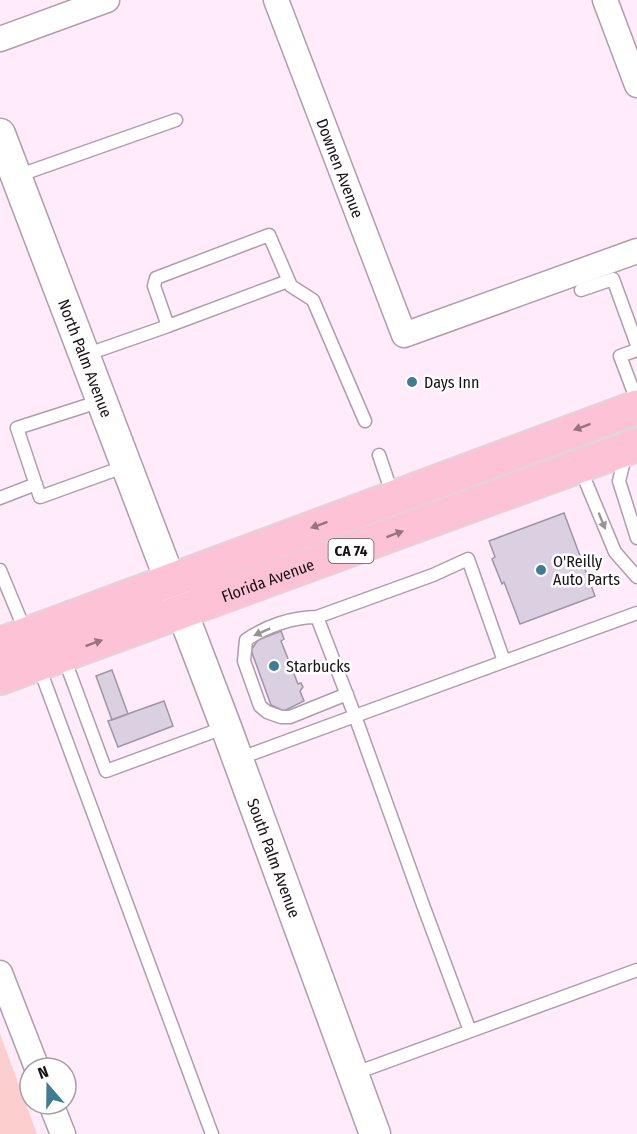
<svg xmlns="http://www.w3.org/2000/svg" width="637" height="1134" viewBox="0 0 637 1134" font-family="'Fira Sans Condensed',sans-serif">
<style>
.green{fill:#fccfce}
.building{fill:#dbd0e2;stroke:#a095a6;stroke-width:1.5}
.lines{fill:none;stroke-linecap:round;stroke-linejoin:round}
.service-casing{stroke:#af9daa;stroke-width:15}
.minor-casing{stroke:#af9daa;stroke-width:27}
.tertiary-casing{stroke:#af9daa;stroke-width:33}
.primary-casing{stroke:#dad9da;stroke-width:36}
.service{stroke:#fff;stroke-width:12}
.minor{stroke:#fff;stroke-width:24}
.tertiary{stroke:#fff;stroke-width:30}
.primary{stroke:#fdc2d6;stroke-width:33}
.oneway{fill:#967380}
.oneway2{fill:#979497}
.poi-dot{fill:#3f7d93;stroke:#fff;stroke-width:2}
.labels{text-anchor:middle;stroke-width:5;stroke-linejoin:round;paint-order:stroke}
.shield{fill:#fff;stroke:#5d595d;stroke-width:1.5}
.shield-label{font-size:15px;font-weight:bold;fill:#181217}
.street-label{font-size:16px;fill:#181217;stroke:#fff}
.poi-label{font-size:16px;fill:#181217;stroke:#fff;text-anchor:start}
</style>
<rect width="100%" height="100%" fill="#ffebf9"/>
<path class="green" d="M0,1034L37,1134H0Z"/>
<path class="building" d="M564,513L595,596L520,624L504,582L502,584L492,559L495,557L489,541Z
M281,631L284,639L281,641L298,684L301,683L303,687L300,691L304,701L284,711L271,705L251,650L258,640Z
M112,670L128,714L112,720L96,676Z
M164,701L173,726L118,747L108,721Z"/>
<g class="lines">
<g class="service-casing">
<path id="service" d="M17,176L176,120
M581,290L613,279L637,345
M168,326L288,281
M637,350L620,356L637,401
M85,355L168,326L154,286L156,278L269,235L291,286L313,300L365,421
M101,401L17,428L40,497L126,466
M626,453L619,481L637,538
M379,455L393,496
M580,468L615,552L637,577
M0,498L36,484
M0,570L26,633
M317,617C293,617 266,626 246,640L244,661L260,706L267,712L281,717H290L347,694
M63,655L106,771L226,727
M504,661L468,559L433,575L317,617L355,716L637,613
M38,664L212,1134
M238,759L355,716L423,905L470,1031
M353,1074L637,970"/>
</g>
<g class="minor-casing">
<g id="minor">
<path id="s1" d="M276,0L404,335L637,251"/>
<path d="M605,0L637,85"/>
<path d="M0,39L107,0"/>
<path d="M0,973L37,1068"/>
<path d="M51,1104L63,1134"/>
</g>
</g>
<g class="tertiary-casing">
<g id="tertiary">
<path id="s2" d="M0,134L226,727L375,1134"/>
</g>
</g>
<g class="primary-casing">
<g id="primary">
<path d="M0,644L637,407"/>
<path id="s3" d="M0,678L637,445"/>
</g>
</g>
<use href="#service" class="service"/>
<use href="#minor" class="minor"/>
<use href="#tertiary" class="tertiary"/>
<use href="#primary" class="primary"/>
</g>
<defs><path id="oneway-solid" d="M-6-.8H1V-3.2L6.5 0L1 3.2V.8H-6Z" transform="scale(1.5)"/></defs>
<g class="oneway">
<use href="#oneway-solid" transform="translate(582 427) rotate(160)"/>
<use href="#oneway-solid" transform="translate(319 525) rotate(160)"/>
<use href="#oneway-solid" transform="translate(395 534) rotate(-20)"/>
<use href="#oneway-solid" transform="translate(94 643) rotate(-20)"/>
</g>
<g class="oneway2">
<use href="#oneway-solid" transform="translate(602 521) rotate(68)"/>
<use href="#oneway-solid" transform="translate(262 632) rotate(156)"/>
</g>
<g class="poi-dot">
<circle cx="412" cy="382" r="6"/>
<circle cx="541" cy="570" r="6"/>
<circle cx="274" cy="666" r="6"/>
</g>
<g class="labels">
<rect class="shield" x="328.5" y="539" width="45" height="24" rx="4.5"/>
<g class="shield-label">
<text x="351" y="556">CA 74</text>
</g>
<g class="street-label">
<text dy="6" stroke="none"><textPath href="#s1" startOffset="180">Downen Avenue</textPath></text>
<text dy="6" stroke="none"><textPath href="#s2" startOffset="240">North Palm Avenue</textPath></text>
<text dy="6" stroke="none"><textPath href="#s3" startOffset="285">Florida Avenue</textPath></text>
<text dy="6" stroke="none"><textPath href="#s2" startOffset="774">South Palm Avenue</textPath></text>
</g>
<g class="poi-label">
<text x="424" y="388">Days Inn</text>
<text x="553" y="567">O'Reilly<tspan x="553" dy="18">Auto Parts</tspan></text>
<text x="286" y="672">Starbucks</text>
</g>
</g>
<g transform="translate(48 1086) rotate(340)"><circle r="28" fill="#ffffff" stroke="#a3a0a2" stroke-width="1.5"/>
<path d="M0-4.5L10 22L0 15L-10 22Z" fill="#3f7d93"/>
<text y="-9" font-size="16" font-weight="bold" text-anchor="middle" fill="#181217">N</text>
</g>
</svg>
